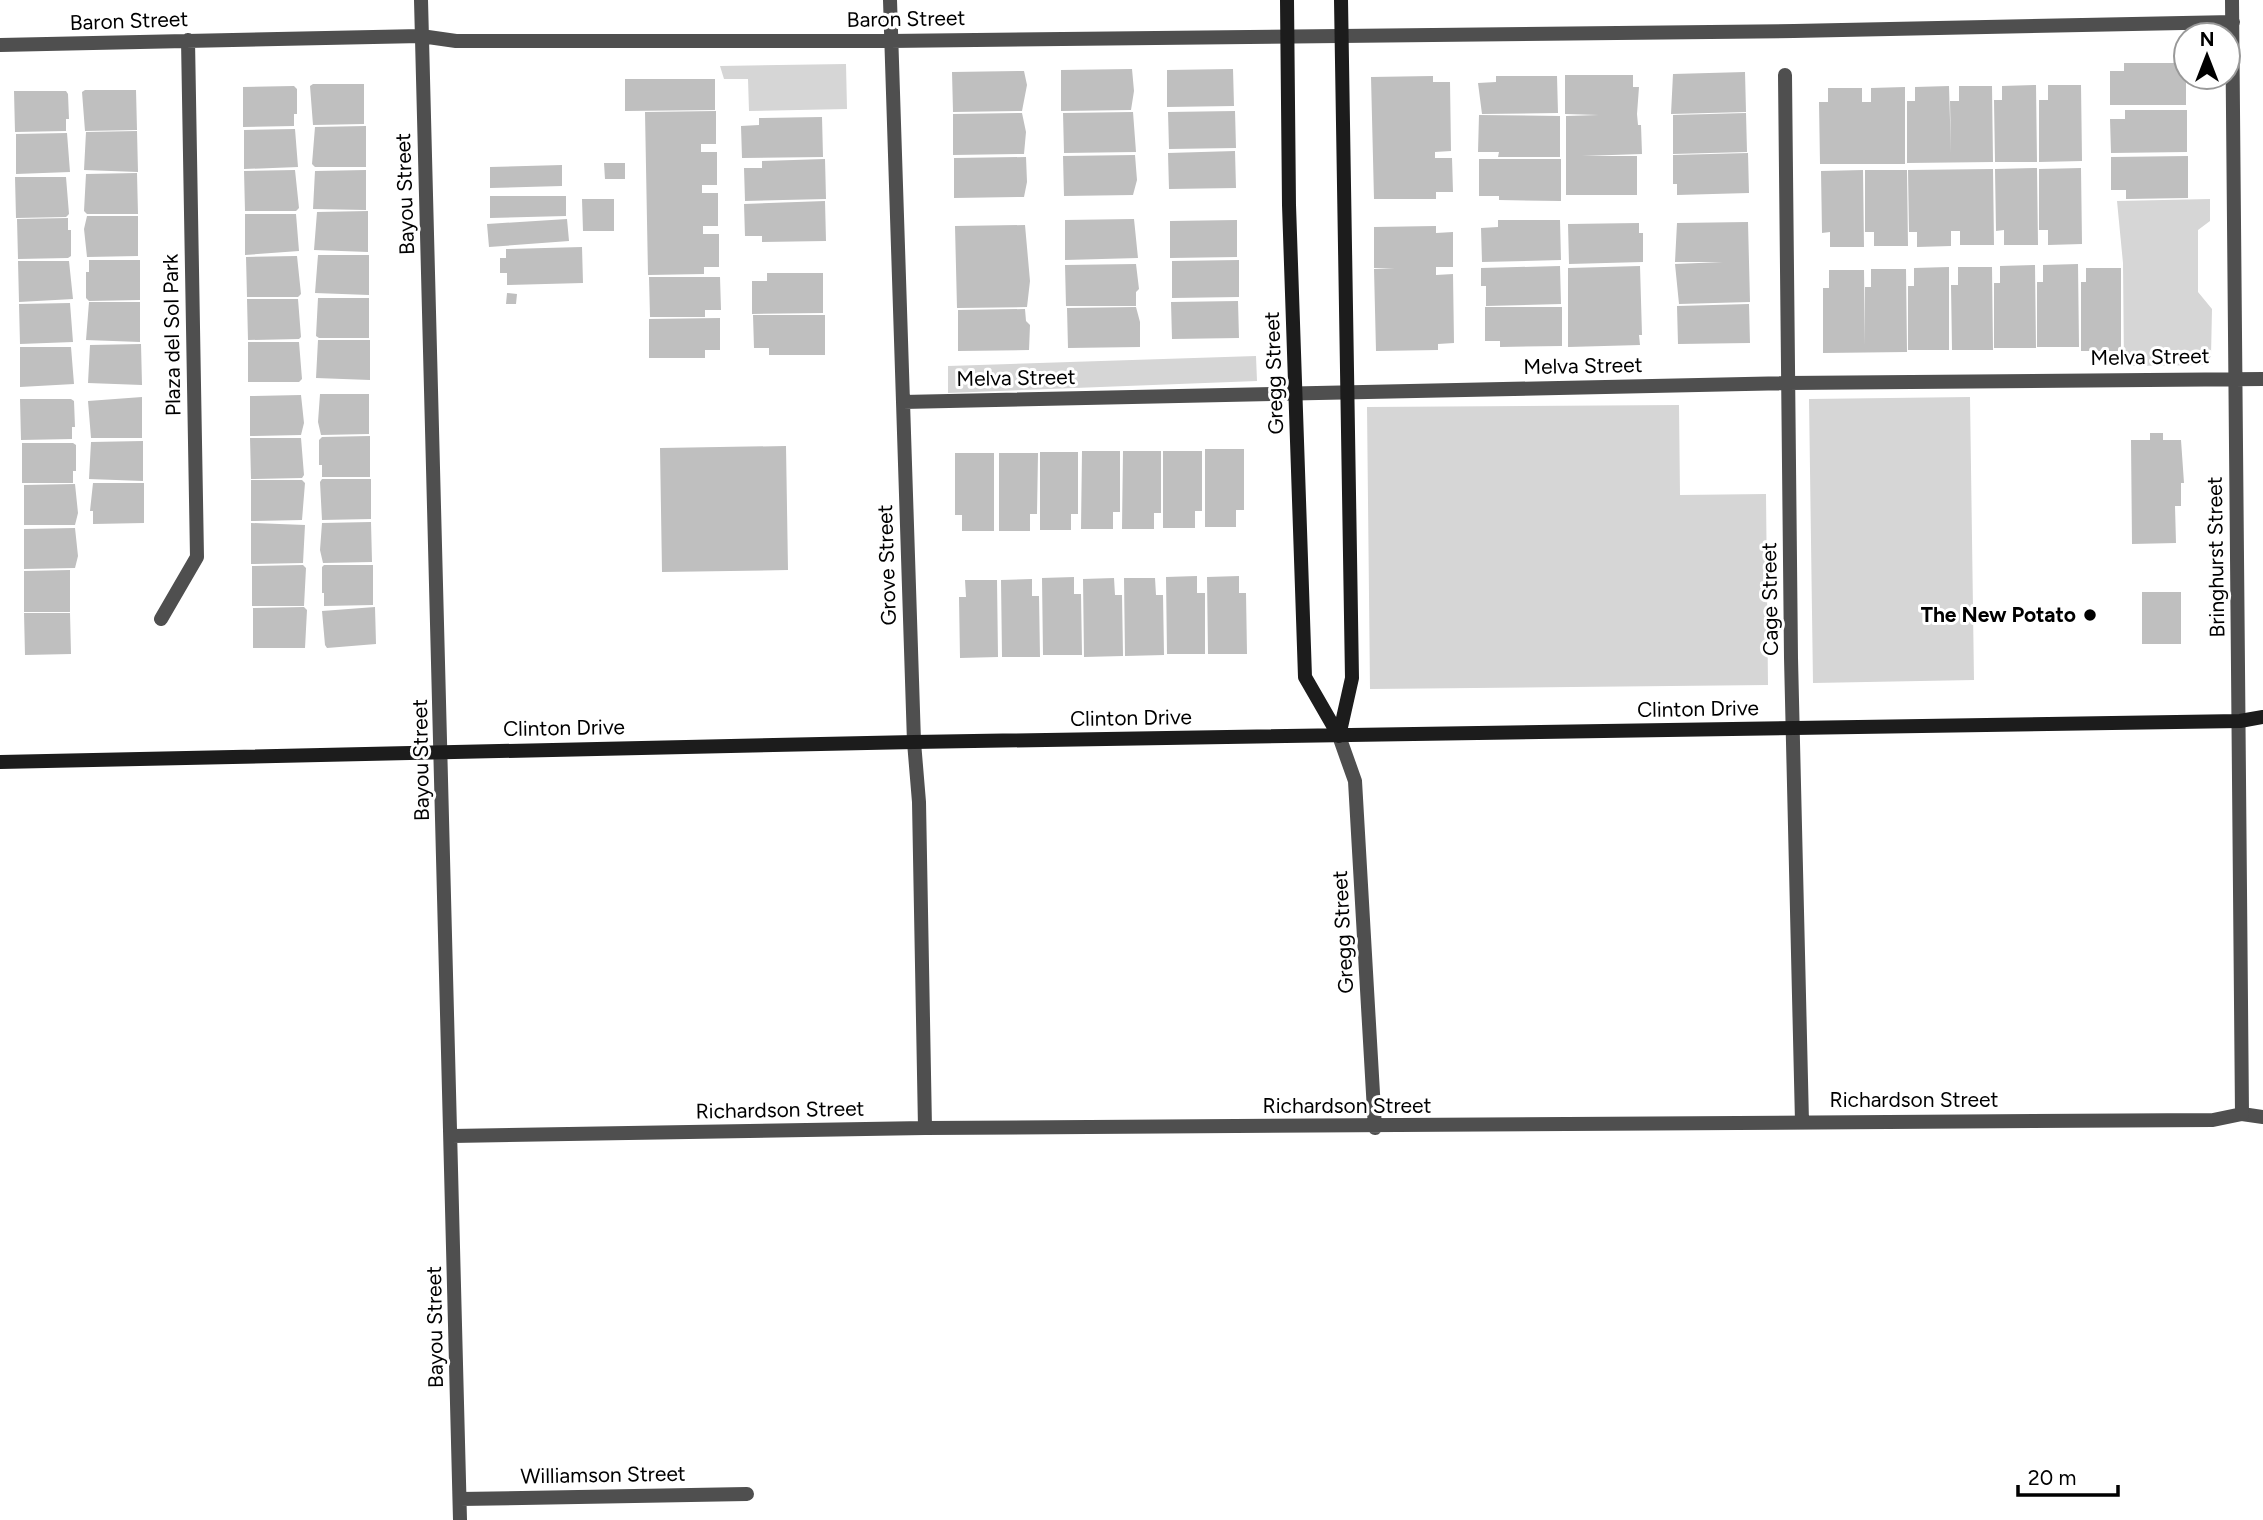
<svg xmlns="http://www.w3.org/2000/svg" width="2263" height="1520" viewBox="0 0 2263 1520" font-family="Figtree,sans-serif">
<style>
.green{fill:#d6d6d6}
.building{fill:#bfbfbf}
.lines{fill:none;stroke-linecap:round;stroke-linejoin:round}
.lane{stroke:#4f4f4f;stroke-width:14}
.street{stroke:#4f4f4f;stroke-width:14}
.secondary{stroke:#1c1c1c;stroke-width:14}
.poi-dot{fill:#000;stroke:#fff;stroke-width:2.5}
.labels{text-anchor:middle;stroke-width:6;stroke-linejoin:round;paint-order:stroke}
.street-label{font-size:21px;fill:#000;stroke:#fff}
.poi-label{font-size:21px;font-weight:bold;fill:#000;stroke:#fff;text-anchor:end}
</style>
<rect width="100%" height="100%" fill="#fff"/>
<path class="green" d="M846,64L847,109L749,111L748,79H724L720,66Z
M2210,199V221L2198,230V292L2212,309L2211,356L2205,365L2124,366L2123,263L2117,201Z
M1256,356L1257,381L948,393V366Z
M1970,397L1974,680L1813,683L1809,399Z
M1679,405L1680,495L1766,494L1768,685L1370,689L1367,407Z"/>
<path class="building" d="M2124,63H2186V105H2110V71H2124Z
M1132,69L1134,91L1131,110L1061,111V70Z
M1233,69L1234,106L1167,107V70Z
M1024,71L1027,85L1022,111L953,112L952,72Z
M1745,72L1746,112L1671,114L1673,74Z
M1565,75H1633V87H1639L1637,114L1638,125H1641L1642,154L1582,156H1637V195H1566V116L1599,115L1565,114Z
M1433,76V82H1450L1451,151L1435,152V158H1452L1453,192H1436V199H1374L1371,77Z
M1496,76H1557L1558,113L1482,114L1478,83L1496,82Z
M625,79H715V110L625,111Z
M313,84H364V124L313,125L310,86Z
M2036,85L2037,162H1995L1994,100H2002V86Z
M2048,85H2081L2082,161L2039,162V100H2048Z
M294,86L297,89V114H294V126L243,127V87Z
M1949,86L1951,154L1950,101H1959V86H1992L1993,162L1907,163V101H1915V87Z
M1905,87V164H1820L1819,102H1828V88H1862V102H1871V88Z
M85,90H136L137,130L85,131L82,92Z
M14,91H66L68,94L69,119H66V131L15,132Z
M2125,110H2187V152L2111,153L2110,119H2125Z
M716,111V144H701V152H717V185H702V193H718V226H703V234H719V267H704V274L648,275L645,112Z
M1235,111L1236,148L1169,149L1168,112Z
M1133,112L1136,152L1064,153L1063,113Z
M1022,113L1026,132L1024,154L953,155V114Z
M1746,113L1747,152L1673,154V115Z
M1479,115L1560,116V157H1498L1499,152H1478Z
M822,117L823,157L742,158L741,126L759,125V118Z
M366,126V167H315L312,164L315,127Z
M295,129L298,167L244,169V130Z
M137,131L138,172L84,170L86,132Z
M67,133L70,172L16,174V134Z
M1235,151L1236,188L1169,189L1168,153Z
M1748,153L1749,193L1677,195V184H1673V155Z
M1135,155L1137,180L1133,195L1064,196L1063,156Z
M2188,156V198L2126,199V190H2111V157Z
M1026,157L1027,182L1024,197L954,198V158Z
M825,159L826,199L745,201L744,168H762V161Z
M1479,159H1561V201L1499,200V196H1479Z
M604,163H625V179H605Z
M562,165V186L490,188V167Z
M2037,168L2038,245H2004V230L1996,231L1995,169Z
M2081,168L2082,244L2048,245V230H2039V169Z
M1993,169L1994,245H1960V231H1951V246L1917,247V232H1909L1908,170Z
M295,170L299,208L296,211H245L244,171Z
M366,170V210L313,209L315,171Z
M1863,170L1864,247H1830V232L1822,233L1821,171Z
M1865,170H1907L1908,246H1874V232H1865Z
M137,173L138,214H87L84,211L86,174Z
M15,177H66L69,214L66,217L16,218Z
M490,196H566V216L490,218Z
M582,199H614V231H583Z
M825,201L826,241L762,242V236H745L744,204Z
M368,211V252L314,250L317,212Z
M245,214H296L299,251L245,255Z
M87,216H138V256L87,257L84,229Z
M68,218V230H71V256L68,258L18,259L17,219Z
M567,219L569,241L489,247L487,224Z
M1134,219L1138,258L1065,260V220Z
M1237,220V257L1170,258V221Z
M1498,220H1560L1561,260L1482,262L1481,228L1498,227Z
M1748,222L1750,302L1679,304L1675,264L1723,262H1675L1677,223Z
M1639,223V233H1643V262L1569,264L1568,224Z
M1025,225L1030,281L1027,307L957,308L955,226Z
M1436,226V233L1453,232V267H1436V275L1453,274L1454,343L1438,344V350L1376,351L1374,269H1395L1374,268V227Z
M582,247L583,283L507,285V273H500V258H506V249Z
M318,255H369V295L315,293Z
M297,256L301,294L298,297H247L246,257Z
M89,260H140V300L89,301L86,298V272H89Z
M1239,260V297L1172,298V261Z
M18,261H69L73,299L19,302Z
M1136,264L1139,289L1136,292V306H1066L1065,265Z
M2078,264L2079,347H2037V282H2043V265Z
M2035,265L2036,348H1994V283H2000V266Z
M1560,266L1561,304L1486,306V286H1481V268Z
M1640,266L1642,335H1639L1640,345L1568,347V268Z
M1949,267V350H1908V286H1914V268Z
M1958,267H1992L1993,350H1952L1951,285H1958Z
M2086,268H2121V351H2081V282H2086Z
M1871,269H1906L1907,352L1823,353V288H1829V270H1864L1865,346V287H1871Z
M767,273H823V313L752,314V281H767Z
M649,277H720L721,310H705V317H650Z
M507,293L517,294L516,304H506Z
M318,298H369V338H319L316,336Z
M247,299H298L301,337L299,339L248,340Z
M1238,301L1239,338L1172,339L1171,302Z
M89,302H140V342L86,340Z
M70,303L73,342L20,344L19,304Z
M1749,304L1750,343L1678,344L1677,306Z
M1136,307L1140,322V347L1068,348L1067,308Z
M1485,307H1562V346L1500,347V341H1485Z
M1025,309L1026,321L1030,325L1029,350L958,351V310Z
M753,315H825V355H769V348H754Z
M720,318V350H705V358H649V319Z
M318,340H370V380L316,378Z
M248,342H299L302,379L299,382H248Z
M141,344L142,385L88,383L90,345Z
M20,347H71L74,384L20,387Z
M320,394H369V434L321,435L318,422Z
M301,395L304,423L301,435L250,436V396Z
M142,397V438H91L88,401Z
M20,399H71L74,401L75,427H72V439L21,440Z
M2150,433H2163V440H2181L2184,483H2181V506H2175L2176,543L2132,544L2131,440H2150Z
M370,436V477H322V465H319V440L322,437Z
M250,438H301L304,475L302,478L251,479Z
M143,441V481L89,479L91,442Z
M22,443H73L76,445V471H73V483H22Z
M786,446L788,570L662,572L660,448Z
M1205,449H1244V510H1236V527H1205Z
M1082,451H1120V512H1113V529H1081Z
M1123,451H1161V513H1154V529H1122Z
M1163,451H1202V511H1195V528H1163Z
M1040,452H1078V514H1071V530H1040Z
M955,453H994V531H962V515H955Z
M999,453H1038L1037,514H1030V531H999Z
M322,479H371V519L322,520L320,482Z
M251,480H302L305,483L302,520L251,521Z
M93,483H144V523L93,524V511H90Z
M75,484L78,513L75,525H24V485Z
M371,522L372,562L323,563L320,550L322,523Z
M251,523L305,525L303,563L251,564Z
M75,528L78,556L75,568L24,569V529Z
M303,565L306,568L304,606H252V566Z
M324,565H373V605L324,606V593H322V567Z
M70,570V612H24V571Z
M1197,576V593H1205V654H1167L1166,577Z
M1239,576V593H1246L1247,654H1208L1207,577Z
M1074,577V594H1081L1082,655H1043L1042,578Z
M1114,578L1115,595H1122L1123,656L1084,657L1083,579Z
M1124,578H1155L1156,595H1163L1164,655L1125,656Z
M1032,579V596H1039L1040,657H1002L1001,580Z
M965,580H997L998,657L960,658L959,597H966Z
M2142,592H2181V644H2142Z
M304,607L307,610L305,648H253V608Z
M375,607L376,644L327,648L325,645L322,611Z
M24,613H70L71,654L25,655Z"/>
<g class="lines">
<path class="lane" d="M2242,1114L2263,1117"/>
<path class="street" d="M421,0L460,1520
M890,0L914,742L919,802L925,1128
M0,45L421,36L456,41H890L1794,31L2233,22
M1785,75L1791,658L1802,1122
M903,402L1788,383L2263,379
M161,619L197,557L188,40
M1339,736L1355,781L1375,1128
M452,1136L925,1128L2213,1120L2242,1114L2232,0
M460,1499L747,1494"/>
<path class="secondary" d="M1287,0L1289,205L1305,677L1339,736
M1339,736L1352,678L1341,0
M0,762L914,742L2240,721L2263,717"/>
</g>
<circle class="poi-dot" cx="2090" cy="615" r="7"/>
<g class="labels">
<g class="street-label">
<text transform="translate(906 19) rotate(-1)" y="7">Baron Street</text>
<text transform="translate(129 21) rotate(-2)" y="7">Baron Street</text>
<text transform="translate(405 194) rotate(-92)" y="7">Bayou Street</text>
<text transform="translate(172 335) rotate(-91)" y="7">Plaza del Sol Park</text>
<text transform="translate(2150 357) rotate(-1)" y="7">Melva Street</text>
<text transform="translate(1583 366) rotate(-1)" y="7">Melva Street</text>
<text transform="translate(1274 373) rotate(-92)" y="7">Gregg Street</text>
<text transform="translate(1016 378) rotate(-1)" y="7">Melva Street</text>
<text transform="translate(2216 557) rotate(-91)" y="7">Bringhurst Street</text>
<text transform="translate(887 565) rotate(-92)" y="7">Grove Street</text>
<text transform="translate(1770 599) rotate(-91)" y="7">Cage Street</text>
<text transform="translate(1698 709) rotate(-1)" y="7">Clinton Drive</text>
<text transform="translate(1131 718) rotate(-1)" y="7">Clinton Drive</text>
<text transform="translate(564 728) rotate(-1)" y="7">Clinton Drive</text>
<text transform="translate(421 760) rotate(-91)" y="7">Bayou Street</text>
<text transform="translate(1343 932) rotate(-93)" y="7">Gregg Street</text>
<text x="1914" y="1107">Richardson Street</text>
<text x="1347" y="1113">Richardson Street</text>
<text transform="translate(780 1110) rotate(-1)" y="7">Richardson Street</text>
<text transform="translate(435 1327) rotate(-91)" y="7">Bayou Street</text>
<text transform="translate(603 1475) rotate(-1)" y="7">Williamson Street</text>
</g>
<g class="poi-label">
<text x="2076" y="622">The New Potato</text>
</g>
</g>
<g transform="translate(2207 56)"><circle r="33" fill="#ffffff" stroke="#999999" stroke-width="2"/>
<path d="M0-5L12 26L0 18L-12 26Z" fill="#000000"/>
<text y="-10" font-size="19" font-weight="bold" text-anchor="middle" fill="#000000">N</text>
</g>
<path d="M2018 1485v10h100v-10" fill="none" stroke="#000000" stroke-width="3.5"/>
<text x="2028" y="1485" font-size="21" fill="#000000" stroke="#ffffff" stroke-width="5" paint-order="stroke">20 m</text>
</svg>
